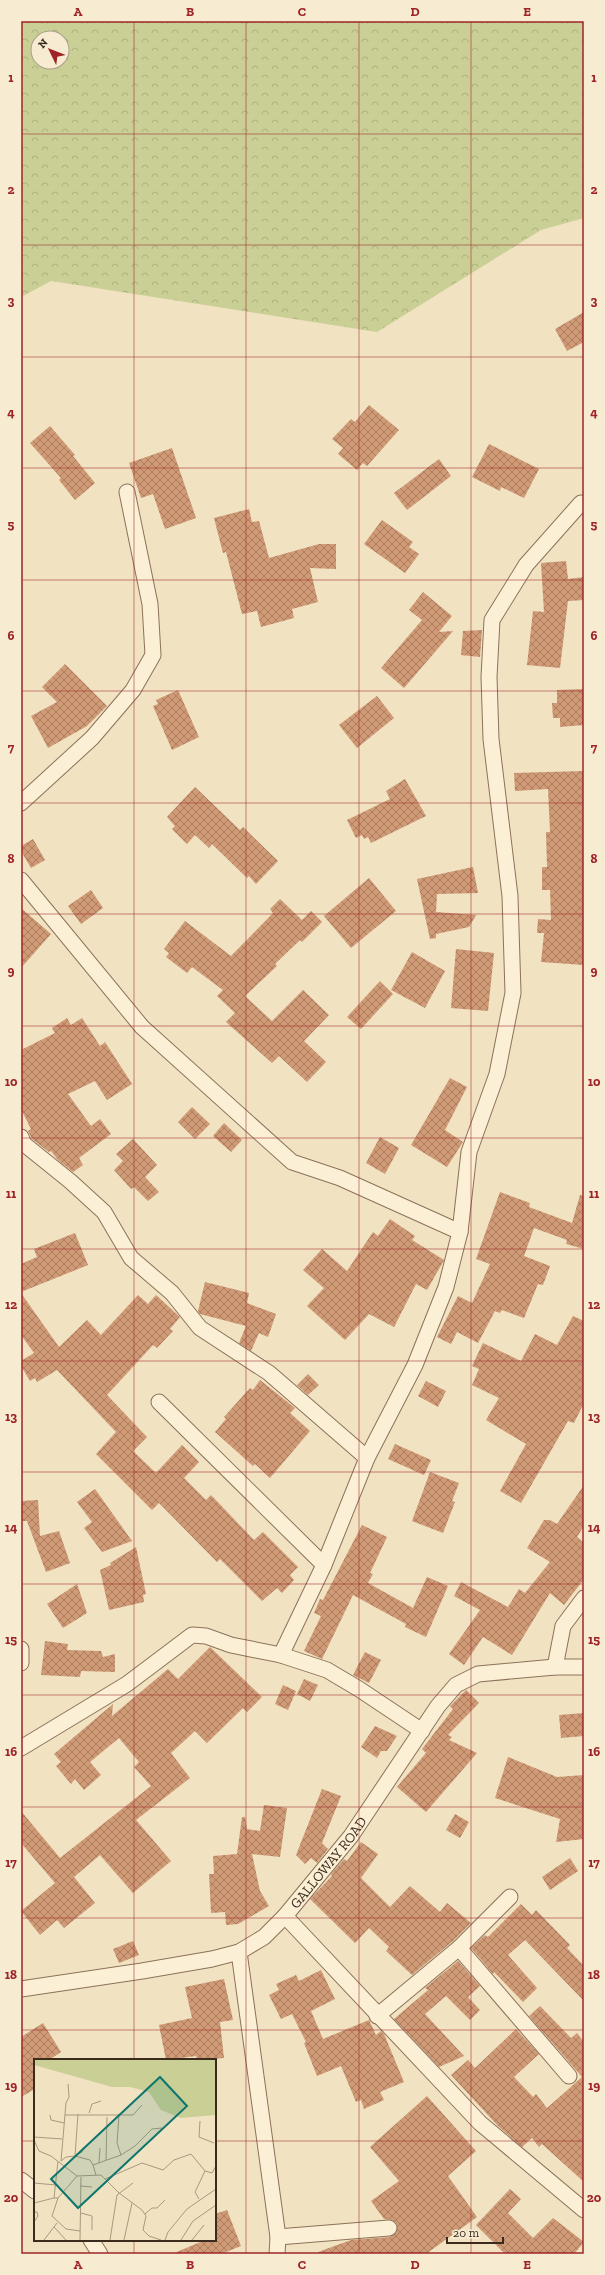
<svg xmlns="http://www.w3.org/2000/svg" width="605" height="2275" viewBox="0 0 605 2275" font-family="'Zilla Slab',serif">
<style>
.forest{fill:url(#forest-crowns);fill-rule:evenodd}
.building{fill:url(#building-cross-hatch)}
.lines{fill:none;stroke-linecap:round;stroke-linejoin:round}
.minor-casing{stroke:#8c7258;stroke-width:17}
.minor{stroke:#fbefd6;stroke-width:15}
.grid{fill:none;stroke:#9e2428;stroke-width:1;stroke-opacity:0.55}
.labels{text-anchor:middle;stroke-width:3;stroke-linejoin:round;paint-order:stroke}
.street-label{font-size:14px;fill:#3b2b1d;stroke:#f7ecd2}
.inset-road{fill:none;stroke:#a89980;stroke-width:1}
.view{fill:#0f766e;fill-opacity:0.15;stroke:#0f766e;stroke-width:2}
.inset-edge{fill:none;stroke:#3b2b1d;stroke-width:2}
.neatline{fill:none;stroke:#9e2428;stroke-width:1.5}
.grid-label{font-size:13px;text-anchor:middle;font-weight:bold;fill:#9e2428}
</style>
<defs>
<pattern id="forest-crowns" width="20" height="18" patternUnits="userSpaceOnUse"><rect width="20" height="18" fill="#cacf95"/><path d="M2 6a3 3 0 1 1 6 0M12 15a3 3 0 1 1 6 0" fill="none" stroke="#aeb280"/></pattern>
<pattern id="building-cross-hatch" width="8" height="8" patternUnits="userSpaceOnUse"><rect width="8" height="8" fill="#d19a76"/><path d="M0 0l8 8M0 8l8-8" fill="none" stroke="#ab7e60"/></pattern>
</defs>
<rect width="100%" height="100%" fill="#f1e2c2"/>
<path class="forest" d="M21,21H584V218L541,230L377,332L51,281L21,297ZM38,38H62V62H38Z"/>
<path class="building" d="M584,312V342L567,351L555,329Z
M369,405L399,430L367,466L363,463L357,470L338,454L343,448L332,439L351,419L355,422Z
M50,426L75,455L73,456L95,483L75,500L59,480L61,478L30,443Z
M489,444L539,469L524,498L501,487L500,491L472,477Z
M172,448L196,518L165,529L153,494L141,498L129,463Z
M439,459L451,476L407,510L394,493Z
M249,509L252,522L259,521L269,558L319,544H336V569L310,568L318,602L292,609L294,618L261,627L257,611L242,614L226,552L223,553L214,518Z
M382,520L413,542L409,547L419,554L405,573L364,544Z
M566,561L568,579L584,577V600L568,601L560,668L527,665L533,611L544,612L541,563Z
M423,592L452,616L439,632L453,631L404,688L381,668L422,620L409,610Z
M482,630L480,657L461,655L463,631Z
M65,664L107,706L87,726L48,748L31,716L57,702L42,687Z
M584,689V725L560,727V718H553L552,703H557V690Z
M178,690L199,737L172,750L153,706L158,704L156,700Z
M377,696L394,718L357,748L339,725Z
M584,771V965L541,962L544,933H537L538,919L551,920L550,890H542V867H547L546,832H550L548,789L515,791L514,773Z
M405,779L426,816L371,843L368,837L364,839L362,835L356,838L347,820L390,799L386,791Z
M195,787L240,830L243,827L278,861L256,884L249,876L247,878L212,844L209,848L195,835L187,844L172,829L175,826L167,817Z
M33,839L45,860L31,868L21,851V846Z
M473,867L478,893L437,894L436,912L476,915L469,927L436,934V938L430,939L417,879Z
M369,878L396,911L351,948L324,916Z
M91,890L103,908L81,924L68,906Z
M280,899L302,920L311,911L322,922L302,942L300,940L275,964L277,966L245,996L272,1021L303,990L329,1015L304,1041L326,1062L307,1082L279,1056L272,1063L226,1022L235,1013L217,996L223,990L192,967L187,973L166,957L169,953L164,949L185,921L231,956L273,913L270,909Z
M21,908L51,934L21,968Z
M456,949L494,953L488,1011L451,1008Z
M412,952L445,971L425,1008L391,990Z
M380,981L393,994L361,1029L347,1017Z
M67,1018L71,1025L82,1018L100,1046L105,1042L132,1084L107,1100L95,1081L68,1094L91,1126L100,1119L111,1134L79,1158L83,1165L73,1172L58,1160L51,1151L49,1152L32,1139L28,1131L31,1129L21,1109V1050L55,1033L52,1028Z
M450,1078L467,1087L445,1130L463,1142L447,1167L411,1145Z
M192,1107L210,1124L195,1139L178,1122Z
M224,1123L242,1140L231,1152L213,1136Z
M380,1137L399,1148L385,1174L366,1163Z
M133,1139L157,1165L145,1177L159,1192L148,1201L134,1187L131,1189L114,1170L123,1161L116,1154Z
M500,1192L530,1203L529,1207L572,1223L580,1195L584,1196V1249L566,1244L567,1240L534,1228L524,1256L550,1266L543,1285L538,1284L524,1318L502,1310L500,1313L495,1311L478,1343L457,1332L451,1344L437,1337L458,1296L472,1303L490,1264L476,1259Z
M390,1219L415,1236L412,1240L444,1260L443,1262L427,1290L416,1284L394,1327L369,1314L345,1340L307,1306L324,1288L303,1270L322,1249L347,1271L373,1232L378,1236Z
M75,1233L88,1265L21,1292V1264L37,1257L34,1249Z
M205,1282L249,1293L247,1303L276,1314L268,1337L259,1333L251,1351L239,1343L246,1326L200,1314L198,1311Z
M21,1293L59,1347L87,1320L101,1335L138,1295L148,1304L156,1295L180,1317L170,1329L173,1331L157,1348L153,1345L107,1395L147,1437L133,1451L156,1473L182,1445L199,1462L184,1478L206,1500L211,1495L254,1540L263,1532L298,1567L290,1575L294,1580L282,1593L277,1588L262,1601L220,1559L217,1562L159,1503L152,1510L96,1454L116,1432L57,1370L37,1382L35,1378L30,1381L21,1366V1361L34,1353L21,1335Z
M573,1316L584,1321V1403L574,1423L568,1421L521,1503L500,1491L526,1444L486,1420L499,1398L472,1385L479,1369L472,1366L483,1343L521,1361L535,1334L557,1345Z
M308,1374L319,1385L308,1395L297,1385Z
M260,1380L295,1408L290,1413L310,1431L270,1478L255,1464L253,1466L215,1432L226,1419L224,1417L250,1388L253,1390Z
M426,1381L446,1391L438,1407L418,1396Z
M395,1444L431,1460L424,1475L388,1459Z
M430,1472L459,1483L452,1501L455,1502L443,1533L412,1521Z
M584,1485V1526L577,1537L584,1543V1579L564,1605L550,1593L512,1655L483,1637L464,1665L449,1654L480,1610L454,1596L461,1582L508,1607L519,1589L525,1593L550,1562L527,1548L544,1520H550L557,1524Z
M95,1489L132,1541L102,1552L84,1528L92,1522L77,1502Z
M38,1500L40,1536L59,1531L70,1563L46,1572L27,1521H21V1501Z
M362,1525L387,1537L370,1573L373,1574L368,1583L413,1608L427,1577L448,1586L426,1637L405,1627L406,1624L353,1595L322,1659L304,1651L321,1616L314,1613L320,1599L323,1600Z
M136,1547L146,1594L143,1595L144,1602L109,1610L100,1570L111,1565L110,1563Z
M77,1584L87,1613L63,1628L47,1604Z
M45,1641L68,1644L67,1650L101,1651L103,1657L115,1654V1672L81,1671L80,1677L41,1675Z
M210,1647L262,1697L247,1712L243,1708L207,1743L195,1731L171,1753L190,1778L136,1820L171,1861L133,1893L100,1855L74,1877L95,1903L64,1928L57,1920L40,1935L21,1911L55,1883L21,1843V1811L60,1858L151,1786L134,1767L139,1762L119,1738L90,1762L101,1775L84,1790L75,1779L71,1784L56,1766L61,1762L54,1754L113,1704L112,1716L168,1669L178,1679Z
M365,1652L381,1660L369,1683L353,1675Z
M304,1679L318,1685L310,1701L297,1694Z
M283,1685L296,1691L288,1710L275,1704Z
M466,1690L479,1703L448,1735L452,1737L449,1740L477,1753L426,1812L397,1787L426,1753L422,1749L453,1709L450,1706Z
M584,1713V1736L561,1738L559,1715Z
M375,1726L397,1736L387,1751H381L377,1758L361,1747Z
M508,1757L557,1777L584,1775V1839L556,1842L560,1819L495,1798Z
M322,1789L341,1796L322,1843L328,1849L317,1863L311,1858L305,1864L296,1855Z
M264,1805L287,1808L280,1857L252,1854L260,1891L269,1906L238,1924L226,1925L225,1912L211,1913L209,1874H214L213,1856L237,1854L242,1817H245L247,1829L260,1831Z
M455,1814L469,1822L460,1838L446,1830Z
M361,1842L378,1854L361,1878L390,1907L410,1886L440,1912L447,1903L471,1923L453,1941L412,1975L386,1951L389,1947L369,1928L355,1943L310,1899L332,1876L331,1874L344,1859L347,1861Z
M570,1858L578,1871L550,1890L542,1877Z
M521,1904L532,1915L536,1910L570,1945L567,1948L584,1966V2001L525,1940L508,1955L537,1988L523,2002L494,1972L493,1974L471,1948L485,1935L488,1937Z
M133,1941L139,1955L119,1963L113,1949Z
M458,1961L480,1986L468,1997L480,2010L470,2020L446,1996L425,2014L464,2056L439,2067L394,2019L428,1990L425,1988Z
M321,1970L335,1999L311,2011L323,2039L369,2020L376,2035L381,2031L384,2034L404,2082L380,2092L384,2100L364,2109L361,2100L356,2102L341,2066L317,2076L304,2043L306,2042L292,2014L281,2019L269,1995L279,1990L276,1984L296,1975L299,1981Z
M224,1979L233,2020L220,2022L224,2058L197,2060L196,2056L166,2060L159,2025L192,2018L185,1987Z
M540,2006L571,2038L577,2033L584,2042V2182L542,2144L539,2147L532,2138L522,2147L498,2126L451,2075L468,2060L475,2068L516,2029L539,2054L514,2077L533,2097L536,2094L547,2108L582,2077L529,2016Z
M43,2023L61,2052L49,2060H35V2089L21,2097V2037Z
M427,2096L476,2151L448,2176L477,2217L426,2254H318V2252L351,2240L390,2237L397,2232L396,2223L392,2220L384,2219L371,2201L399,2181L370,2147Z
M510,2189L521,2199L508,2213L533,2238L553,2218L584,2242L574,2254H505L476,2225Z
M227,2210L241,2246L221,2254H172L205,2240H215V2214Z"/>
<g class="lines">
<g class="minor-casing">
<g id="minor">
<path d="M21,803L92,738L133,690L153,655L150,604L127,492"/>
<path d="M21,880L142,1027L292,1162L340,1178L460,1232"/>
<path d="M21,1137L24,1144L70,1181L104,1212L131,1258L172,1293L200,1328L269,1373L367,1458"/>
<path d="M159,1402L324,1565"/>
<path d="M21,1649V1663"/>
<path d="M555,1667L563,1626L584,1598"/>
<path d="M422,1731L359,1689L327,1670L281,1655L324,1565L367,1458L415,1365L446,1287L460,1232L469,1152L497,1074L513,993L510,896L491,739L489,677L492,620L526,565L581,503"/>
<path d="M21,1748L127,1684L192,1635L206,1636L231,1645L281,1655"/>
<path d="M285,1916L480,2123L584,2210"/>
<path d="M459,1948L569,2076"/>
<path d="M239,1952L278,2237L277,2254"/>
<path id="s1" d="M21,1989L142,1971L212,1959L239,1952L264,1937L285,1916L351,1836L438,1706L456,1685L478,1674L555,1667H584"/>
<path d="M377,2016L459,1948L510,1897"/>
<path d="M21,2180L35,2191"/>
<path d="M278,2237L389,2228"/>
<path d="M91,2240L100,2254"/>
</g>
</g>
<use href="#minor" class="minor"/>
</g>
<path class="grid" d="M134,21V2060M246,21V2254M359,21V2254M471,21V2254M21,134H584M21,245H584M21,357H584M21,468H584M21,580H584M21,691H584M21,803H584M21,914H584M21,1026H584M21,1138H584M21,1249H584M21,1361H584M21,1472H584M21,1584H584M21,1695H584M21,1807H584M21,1918H584M21,2030H584M21,2141H35M215,2141H584M134,2240V2254"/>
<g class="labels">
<g class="street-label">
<text dy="5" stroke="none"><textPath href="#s1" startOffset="349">GALLOWAY ROAD</textPath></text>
</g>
</g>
<g transform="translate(34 2059)">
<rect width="182" height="182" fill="#f1e2c2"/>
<path d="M0,1H182V56L147,59L127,51L115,33L96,28H78L32,15L0,6Z" fill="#cacf95"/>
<path class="inset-road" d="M55,54L58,45L67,42M16,56L17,61L30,64M31,56H99L108,46M85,56L83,84L87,96M166,62L165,78L180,84M0,78L28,80M0,81L5,92L17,97L43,117L67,116L85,134L108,151L112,157L109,171L115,177L127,181M41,97L56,101L59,106M41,97L48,93L50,88M72,101L73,58M24,102L20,139H24M27,102L32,44L35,38L34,25M27,102L32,98L41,97L44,55M65,104L66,89M171,112L178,114L182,107M62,116L59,106L87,96L101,87L118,70L128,69M43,117L24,139L18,157L32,170L46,172M71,120L108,104L129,111L140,101L157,95L171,112L161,133L165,140M0,124L22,126M46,127L58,128M0,144L20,139M0,153H3L4,157L0,163M47,154L58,157V171M111,155L118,149H123L131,141M20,168L32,181M10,181L23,164M46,181L47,118M76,181L83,136L99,124M90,181L98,144M131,181L134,173L153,150L182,130M147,181L159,162L182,146M158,181L170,166"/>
<path class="view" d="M126,18L153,47L44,149L17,120Z"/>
<rect width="182" height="182" class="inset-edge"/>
</g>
<rect width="605" height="2275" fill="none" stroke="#f7ecd2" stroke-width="44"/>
<g transform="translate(50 50) rotate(313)"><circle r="19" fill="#f7ecd2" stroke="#ac9f8a"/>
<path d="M0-3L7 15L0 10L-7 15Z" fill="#9e2428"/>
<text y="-6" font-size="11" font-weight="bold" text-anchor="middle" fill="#3b2b1d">N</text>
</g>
<path d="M447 2237v6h56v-6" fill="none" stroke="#3b2b1d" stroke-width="2"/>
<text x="453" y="2237" font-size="12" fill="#3b2b1d" stroke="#f7ecd2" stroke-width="3" paint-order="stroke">20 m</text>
<rect x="22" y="22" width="561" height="2231" class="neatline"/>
<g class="grid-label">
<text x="78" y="16">A</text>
<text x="190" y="16">B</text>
<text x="302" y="16">C</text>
<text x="415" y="16">D</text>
<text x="527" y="16">E</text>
<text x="11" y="82">1</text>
<text x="594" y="82">1</text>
<text x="11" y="194">2</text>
<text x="594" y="194">2</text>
<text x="11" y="305">3</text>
<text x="594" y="305">3</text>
<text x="11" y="417">4</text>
<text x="594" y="417">4</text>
<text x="11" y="529">5</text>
<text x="594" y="529">5</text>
<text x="11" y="640">6</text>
<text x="594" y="640">6</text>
<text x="11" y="752">7</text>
<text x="594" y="752">7</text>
<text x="11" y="863">8</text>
<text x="594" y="863">8</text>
<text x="11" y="975">9</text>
<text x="594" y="975">9</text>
<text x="11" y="1086">10</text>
<text x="594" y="1086">10</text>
<text x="11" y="1198">11</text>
<text x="594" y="1198">11</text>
<text x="11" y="1309">12</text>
<text x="594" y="1309">12</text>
<text x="11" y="1421">13</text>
<text x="594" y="1421">13</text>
<text x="11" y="1532">14</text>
<text x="594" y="1532">14</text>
<text x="11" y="1644">15</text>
<text x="594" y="1644">15</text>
<text x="11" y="1756">16</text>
<text x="594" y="1756">16</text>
<text x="11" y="1867">17</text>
<text x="594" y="1867">17</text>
<text x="11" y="1979">18</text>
<text x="594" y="1979">18</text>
<text x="11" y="2090">19</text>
<text x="594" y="2090">19</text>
<text x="11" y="2202">20</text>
<text x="594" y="2202">20</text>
<text x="78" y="2269">A</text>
<text x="190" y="2269">B</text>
<text x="302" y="2269">C</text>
<text x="415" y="2269">D</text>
<text x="527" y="2269">E</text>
</g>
</svg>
